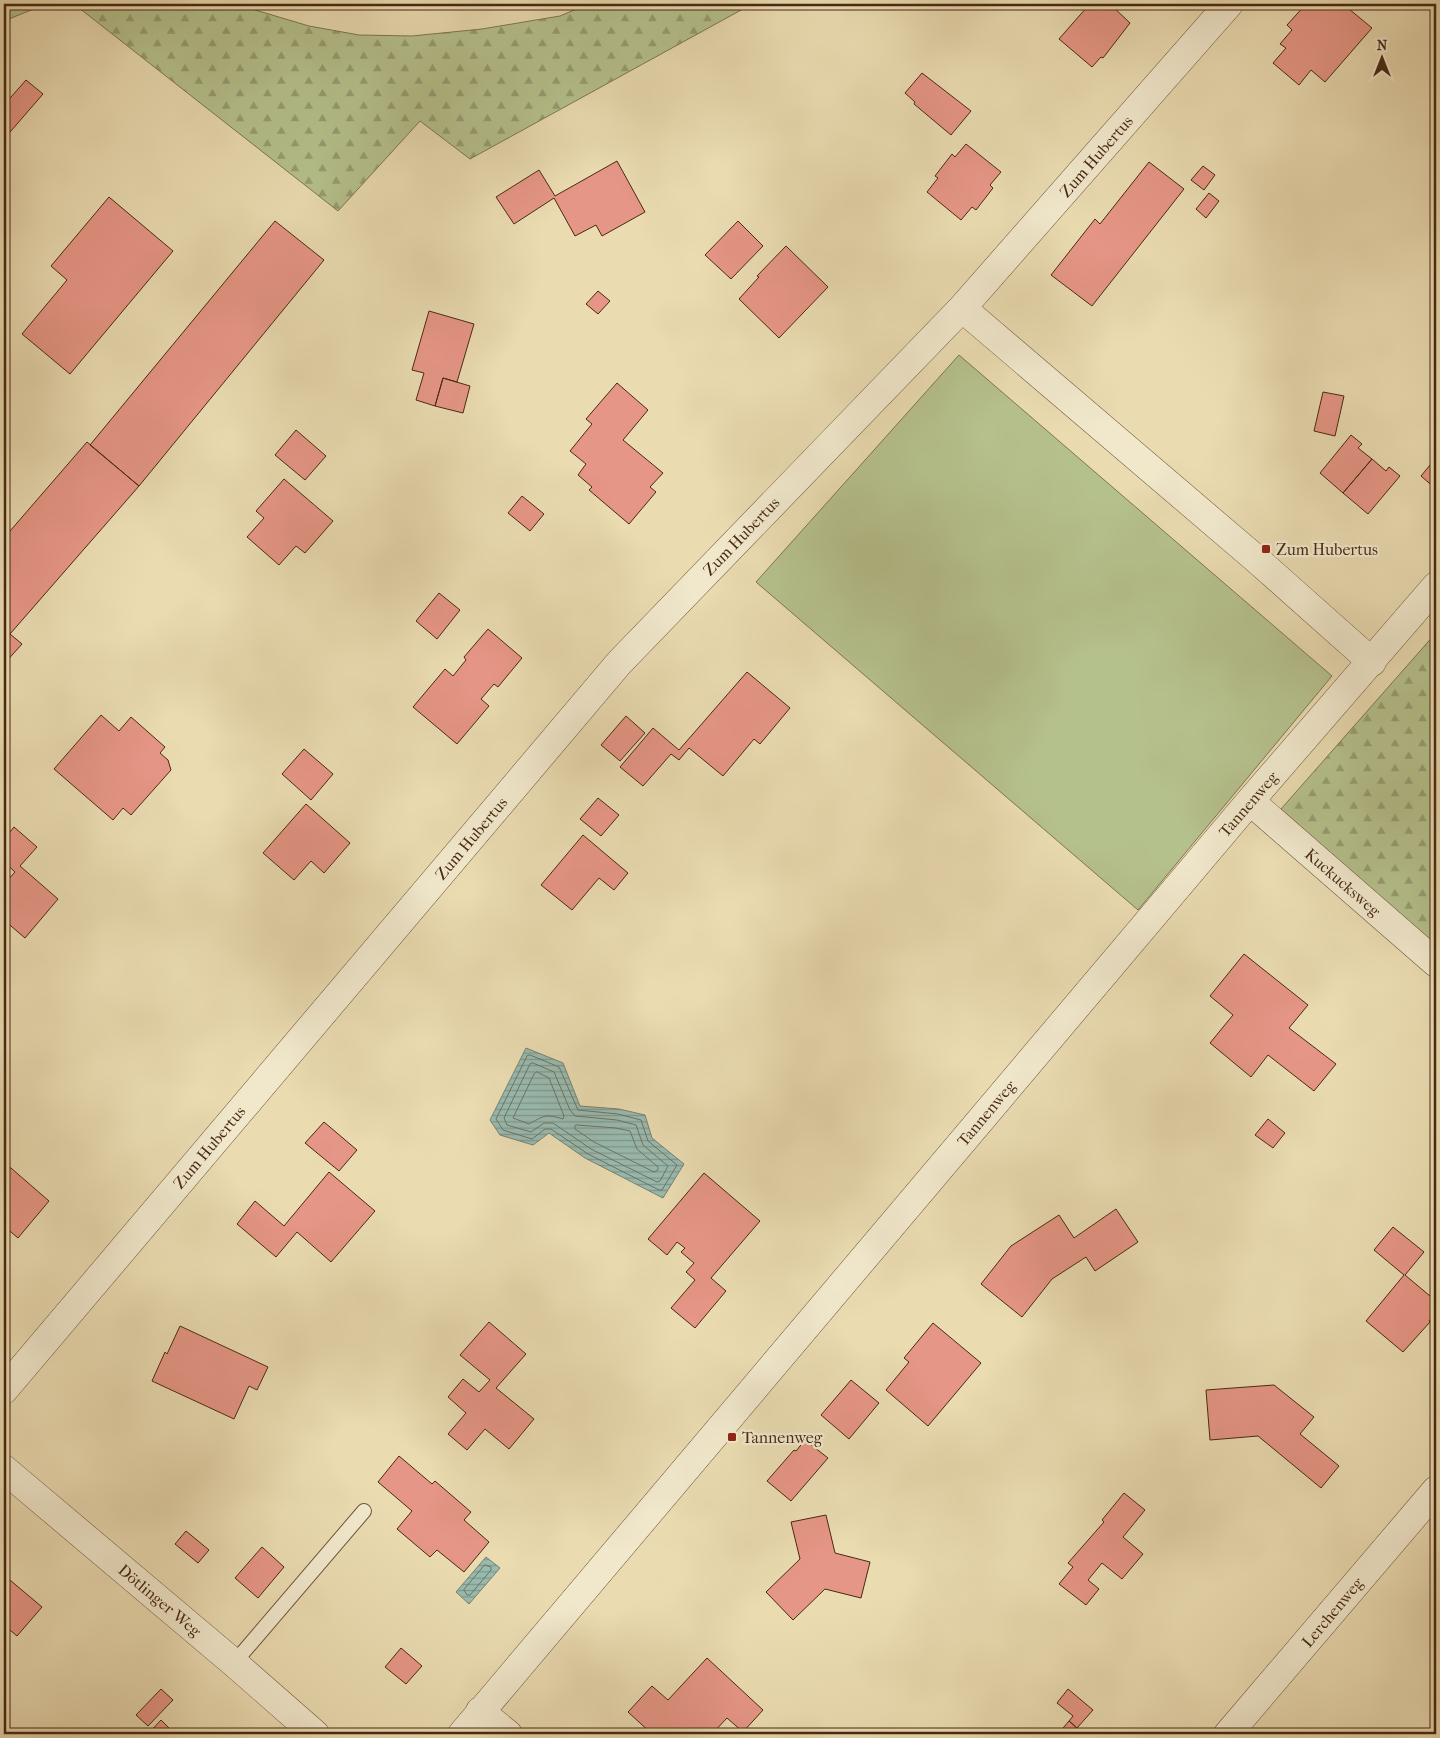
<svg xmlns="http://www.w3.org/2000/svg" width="1440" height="1738" viewBox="0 0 1440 1738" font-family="'IM FELL French Canon',serif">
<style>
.green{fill:#b5c18d;stroke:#7e7550}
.forest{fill:url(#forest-firs);stroke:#7e7550}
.water{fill:url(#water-rules);stroke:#788171}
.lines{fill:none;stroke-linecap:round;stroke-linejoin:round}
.shore{stroke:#707262;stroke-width:1}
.building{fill:#e69686;stroke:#482913}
.lane-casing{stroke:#70563a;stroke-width:16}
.street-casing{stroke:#70563a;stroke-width:29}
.lane{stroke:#f1e8cc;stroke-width:14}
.street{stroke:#f1e8cc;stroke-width:28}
.poi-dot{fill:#8f2418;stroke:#f1e8cc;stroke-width:2}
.labels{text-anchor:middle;stroke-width:4.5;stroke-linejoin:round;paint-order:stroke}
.street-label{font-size:16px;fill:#482913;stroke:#f1e8cc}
.poi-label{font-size:16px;fill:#482913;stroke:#f1e8cc;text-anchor:start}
</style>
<defs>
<pattern id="forest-firs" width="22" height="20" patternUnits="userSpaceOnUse" patternTransform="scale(1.25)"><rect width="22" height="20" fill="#b5c18d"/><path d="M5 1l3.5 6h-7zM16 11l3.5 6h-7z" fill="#959d72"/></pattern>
<pattern id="water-rules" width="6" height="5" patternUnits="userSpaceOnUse" patternTransform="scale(1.25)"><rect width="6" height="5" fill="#98bbb0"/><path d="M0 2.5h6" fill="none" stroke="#7e988e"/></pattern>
</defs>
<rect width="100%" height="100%" fill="#eadbb1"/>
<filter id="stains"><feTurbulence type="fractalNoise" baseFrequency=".004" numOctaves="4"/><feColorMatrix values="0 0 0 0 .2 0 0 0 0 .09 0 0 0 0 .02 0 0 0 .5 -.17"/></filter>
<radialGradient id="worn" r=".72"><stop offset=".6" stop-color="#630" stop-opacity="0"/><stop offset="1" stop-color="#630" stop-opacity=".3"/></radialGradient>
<path class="green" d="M959,355L1332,676L1138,910L756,582Z"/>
<path class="forest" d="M4,4H46L4,21Z
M74,4H235L309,26L359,35L412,36L482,29L560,16L588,4H752L470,159L420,121L338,211Z
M1435,634L1436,635V945L1281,809Z"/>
<path class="water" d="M526,1048L563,1063L580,1106L619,1109L645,1115L652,1138L684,1164L663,1198L585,1158L549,1133L533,1145L500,1135L490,1120Z
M486,1557L500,1568L469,1604L456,1592Z"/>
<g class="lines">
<path class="shore" d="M530,1055L559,1067L578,1110L618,1114L641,1120L648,1141L677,1165L662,1190H659L588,1154L551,1129H545L532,1139L503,1130L496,1119L527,1056Z
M533,1063L554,1072L570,1110L575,1116L617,1120L636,1125L643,1145L668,1166L660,1181L657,1182L591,1149L553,1123H544L531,1132L507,1125L504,1118L530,1064Z
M537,1072L549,1078L564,1116L563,1119C546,1114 545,1115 529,1124L513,1118L534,1074Z
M577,1125L616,1128L630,1131L637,1149L658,1167V1170L654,1172L594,1142L575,1129V1126Z
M485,1565L491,1567V1570L470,1595H467L464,1590Z"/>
</g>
<path class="building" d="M1084,4H1110L1130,23L1103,58L1101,57L1092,67L1059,39L1087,7Z
M1306,4H1343L1372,28L1325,82L1311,70L1299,85L1273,63L1286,48L1280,44L1292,30L1287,25Z
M922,73L971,111L951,135L914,104L915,102L905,93Z
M26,80L43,94L4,139V105Z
M966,144L1001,172L990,185L993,188L976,210L972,207L961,220L927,192L938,178L935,176L952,154L955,157Z
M617,161L645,212L602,236L596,225L575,236L554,198L514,224L496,197L539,170L555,196Z
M1149,162L1184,189L1092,306L1051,275L1095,219L1100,224Z
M1203,166L1215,175L1204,190L1191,180Z
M1209,193L1219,201L1206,218L1196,209Z
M109,197L173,251L70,374L22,334L67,280L51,266Z
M275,221L324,260L139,486L90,445Z
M738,221L763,246L731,279L705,255Z
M786,246L828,287L779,338L739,299L759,277L757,276Z
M598,291L610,301L598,314L586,304Z
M429,311L474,324L457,382L443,378L435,406L416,400L424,373L412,370Z
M443,378L470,386L463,413L435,406Z
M617,383L648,410L623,440L663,473L650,487L656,492L629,524L589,490L592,487L578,475L586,464L570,451L592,424L586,419Z
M1323,392L1344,396L1335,436L1314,431Z
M296,430L326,456L305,480L275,455Z
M1351,435L1362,444L1358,448L1372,459L1343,493L1320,473Z
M87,442L139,486L10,634L22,644L4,664V538Z
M1372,459L1386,471L1389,467L1400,476L1368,514L1343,493Z
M1435,459L1436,460V489L1421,476Z
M284,479L333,521L305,553L296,546L279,565L247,537L264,518L256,511Z
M522,496L544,514L530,531L508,513Z
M439,593L460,610L437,639L416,621Z
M488,629L522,658L498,687L494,684L481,699L489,706L457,744L413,707L445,669L453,676L466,660L464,657Z
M747,672L790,708L760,744L754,739L723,776L689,748L679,760L671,754L643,786L620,767L653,728L679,750Z
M101,715L119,731L131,717L165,747L160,753L168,760L171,770L131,815L123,808L113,820L54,769Z
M626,716L645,733L620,761L601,745Z
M304,749L333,774L311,800L282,774Z
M598,798L619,815L601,836L580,819Z
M306,804L350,843L324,873L311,861L294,880L263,853Z
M14,827L37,847L20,866L58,899L25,938L4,920V884L15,872L4,862V839Z
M583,835L628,873L614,890L599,878L572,910L541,885Z
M1244,954L1308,1005L1289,1028L1336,1064L1314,1091L1268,1055L1251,1077L1210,1043L1233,1015L1210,996Z
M1268,1119L1285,1133L1273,1148L1255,1135Z
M324,1122L357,1150L339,1171L305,1143Z
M4,1162L49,1201L18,1238L4,1226Z
M329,1172L375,1211L331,1262L297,1232L276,1257L237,1224L255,1201L284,1226Z
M704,1173L760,1221L711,1278L726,1291L695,1328L671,1308L695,1280L686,1272L694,1263L681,1252L685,1248L677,1242L667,1255L648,1239Z
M1116,1209L1138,1242L1095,1271L1086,1257L1052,1279L1022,1317L981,1284L1011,1246L1059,1215L1074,1238Z
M1393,1227L1424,1252L1405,1275L1436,1301V1312L1429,1321L1430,1322L1403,1352L1366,1321L1404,1275L1374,1250Z
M489,1322L526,1354L496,1388L534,1419L509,1449L485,1429L467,1450L448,1434L466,1413L448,1397L463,1379L479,1392L490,1380L460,1355Z
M933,1323L981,1363L928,1426L886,1390L909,1362L904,1358Z
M180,1326L268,1367L257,1390L249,1386L234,1419L152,1381L165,1352L167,1354Z
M851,1380L879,1403L849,1439L821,1415Z
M1274,1385L1314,1417L1300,1434L1339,1466L1321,1488L1258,1436L1210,1440L1206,1390Z
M805,1440L828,1458L791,1501L767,1481L794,1450L796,1451Z
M399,1456L432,1484L435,1481L471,1512L464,1520L489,1542L464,1572L437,1550L430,1557L397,1529L412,1511L378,1482Z
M1124,1493L1145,1510L1123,1537L1143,1554L1122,1579L1102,1563L1088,1580L1099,1589L1086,1605L1059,1584L1073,1567L1068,1563L1104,1522L1102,1520Z
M826,1515L835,1553L870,1562L861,1598L825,1589L793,1620L766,1592L800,1559L791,1522Z
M186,1531L209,1550L198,1563L175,1544Z
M262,1547L284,1567L258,1598L235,1578Z
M4,1575L42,1607L17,1636L4,1625Z
M401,1648L422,1666L406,1684L385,1667Z
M707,1658L763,1710L743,1732L727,1718L712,1734H652L628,1712L652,1686L668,1700Z
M161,1689L173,1700L148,1726L136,1715Z
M1068,1689L1093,1710L1077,1728L1069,1721L1073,1716L1057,1703Z
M161,1720L175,1734H148Z
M1069,1721L1077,1728L1084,1734H1058Z"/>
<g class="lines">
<g class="lane-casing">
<path id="lane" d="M234,1663L364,1511"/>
</g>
<g class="street-casing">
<path id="street" d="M962,308L1229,4
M1250,801L1436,963
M4,1390L619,663L962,308L1255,558L1372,662
M4,1469L234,1663L315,1734
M480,1711L508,1734
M462,1734L1250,801L1436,586
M1228,1734L1436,1490"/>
</g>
<use href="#lane" class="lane"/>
<use href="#street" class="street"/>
</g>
<g class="poi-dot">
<rect x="1261" y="544" width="10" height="10" rx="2.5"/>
<rect x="727" y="1432" width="10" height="10" rx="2.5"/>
</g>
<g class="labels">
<g class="street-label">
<text transform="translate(1096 156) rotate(-49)" y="6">Zum Hubertus</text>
<text transform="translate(741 536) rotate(-46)" y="6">Zum Hubertus</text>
<text transform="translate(1248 804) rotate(-49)" y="6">Tannenweg</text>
<text transform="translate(471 838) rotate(-50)" y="6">Zum Hubertus</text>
<text transform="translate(1343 882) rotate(41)" y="6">Kuckucksweg</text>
<text transform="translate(986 1113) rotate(-50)" y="6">Tannenweg</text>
<text transform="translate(209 1147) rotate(-50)" y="6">Zum Hubertus</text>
<text transform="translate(160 1600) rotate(40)" y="6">Dötlinger Weg</text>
<text transform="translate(1332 1612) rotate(-50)" y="6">Lerchenweg</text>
</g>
<g class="poi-label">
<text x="1276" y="555">Zum Hubertus</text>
<text x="742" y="1443">Tannenweg</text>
</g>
</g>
<rect width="1440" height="1738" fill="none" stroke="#eadbb1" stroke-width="20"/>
<rect x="5" y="5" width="1430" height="1728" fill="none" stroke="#482913" stroke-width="2.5"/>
<rect x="10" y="10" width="1420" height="1718" fill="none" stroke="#482913"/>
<g transform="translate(1382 58)" stroke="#f1e8cc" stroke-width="4" paint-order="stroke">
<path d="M0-4L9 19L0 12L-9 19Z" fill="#482913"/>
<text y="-8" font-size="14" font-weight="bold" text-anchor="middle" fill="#482913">N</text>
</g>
<rect width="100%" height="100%" filter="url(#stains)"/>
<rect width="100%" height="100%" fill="url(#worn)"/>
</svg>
